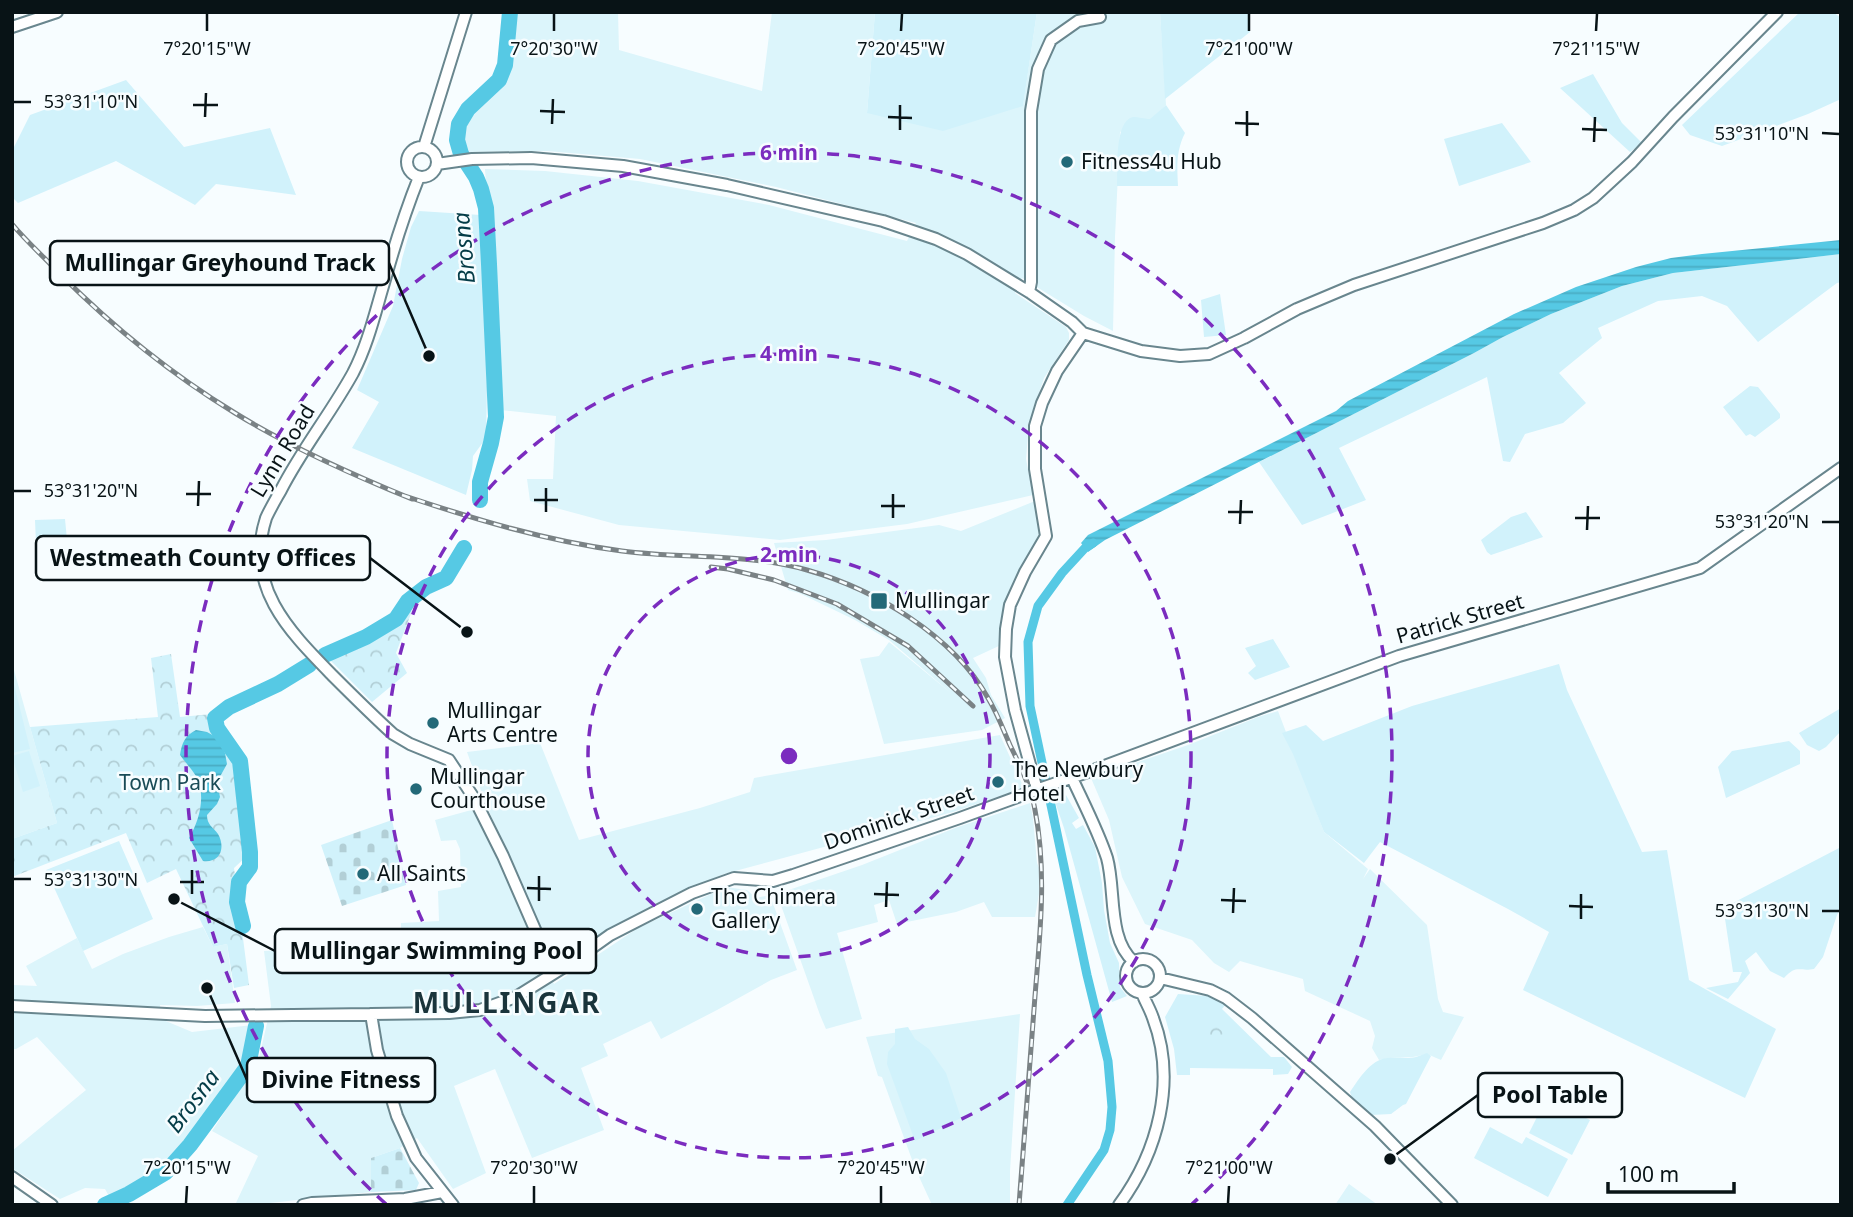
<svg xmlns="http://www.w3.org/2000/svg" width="1853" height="1217" viewBox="0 0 1853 1217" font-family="'Noto Sans',sans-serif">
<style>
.built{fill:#dcf5fb}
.green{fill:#d1f2fb}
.cemetery{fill:url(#cemetery-stones)}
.park{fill:url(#park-crowns)}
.water{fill:url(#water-rules)}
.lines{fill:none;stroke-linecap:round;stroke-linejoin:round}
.canal{stroke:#56c9e4;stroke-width:9}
.river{stroke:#56c9e4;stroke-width:16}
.secondary-casing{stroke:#69868e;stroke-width:14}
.secondary{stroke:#fff;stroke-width:10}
.rail-casing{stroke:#7a8285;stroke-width:5}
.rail{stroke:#f7fdff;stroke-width:2.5;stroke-dasharray:8;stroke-linecap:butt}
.secondary-bridge-casing{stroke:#69868e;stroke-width:14;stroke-linecap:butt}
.secondary-bridge{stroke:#fff;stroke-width:10}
.ticks{fill:none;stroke:#081316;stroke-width:2.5}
.ring{fill:none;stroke:#7b2cbf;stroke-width:3.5;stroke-dasharray:12 9}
.poi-dot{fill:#236978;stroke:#f7fdff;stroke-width:2.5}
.labels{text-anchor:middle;stroke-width:5;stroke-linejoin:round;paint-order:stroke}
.poi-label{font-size:21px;fill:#081316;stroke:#f7fdff;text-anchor:start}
.street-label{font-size:21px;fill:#081316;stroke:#f7fdff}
.park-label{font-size:21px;fill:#194b56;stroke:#f7fdff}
.water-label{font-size:23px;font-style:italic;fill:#043c47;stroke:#f7fdff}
.district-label{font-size:28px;font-weight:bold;letter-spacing:2px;fill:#1a343b;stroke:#f7fdff}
.ticks-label{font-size:18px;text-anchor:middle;fill:#081316;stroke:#f7fdff;stroke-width:5;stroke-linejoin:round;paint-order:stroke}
.centre{fill:#7b2cbf;stroke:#f7fdff;stroke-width:3.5}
.ring-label{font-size:21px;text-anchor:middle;font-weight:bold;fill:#7b2cbf;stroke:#f7fdff;stroke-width:5;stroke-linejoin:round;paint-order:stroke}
.leader{fill:none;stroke:#081316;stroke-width:2.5}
.callout-dot{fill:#081316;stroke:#f7fdff;stroke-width:2.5}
.callout{fill:#f7fdff;stroke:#081316;stroke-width:2.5}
.callout-label{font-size:23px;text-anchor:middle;font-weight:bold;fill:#081316}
</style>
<defs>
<pattern id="cemetery-stones" width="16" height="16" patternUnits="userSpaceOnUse" patternTransform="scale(1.75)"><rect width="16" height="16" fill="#d1f2fb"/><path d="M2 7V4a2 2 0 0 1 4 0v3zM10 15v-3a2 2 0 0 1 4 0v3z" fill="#b2cfd6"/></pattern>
<pattern id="park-crowns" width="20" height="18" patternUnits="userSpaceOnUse" patternTransform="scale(1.75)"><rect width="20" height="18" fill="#d1f2fb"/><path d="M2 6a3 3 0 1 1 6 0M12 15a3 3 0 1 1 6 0" fill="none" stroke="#b2cfd6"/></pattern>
<pattern id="water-rules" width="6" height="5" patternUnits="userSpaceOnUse" patternTransform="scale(1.75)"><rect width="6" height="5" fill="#56c9e4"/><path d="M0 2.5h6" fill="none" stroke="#49acc3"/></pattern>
</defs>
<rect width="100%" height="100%" fill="#f7fdff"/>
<path class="built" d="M512,12H618L619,50L762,91L772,12H875L867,113L1023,105L1037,12H1160L1166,105L1150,120L1120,132L1115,237L1113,331L1084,316L1022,278L1015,293L1066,327L1069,333V340L1044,378L1029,424L1026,459L1033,495L907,524L780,540L619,525L530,501L527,479H553L556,416L501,410L485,169L545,171L638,181L769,205L907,241L916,223L776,187L640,159L547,151L464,152L459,139L465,115L507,66Z
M1035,501L1039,534L1011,589L1000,621L1001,645L973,658L986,678L991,695L1005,718L982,730L884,744L860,659L879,656L889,642L952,694L889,640L855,620L799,593L788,590L774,543L826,540L939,525L961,531Z
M12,663L57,823L12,839Z
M1278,711L1324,832L1368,869L1363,879L1370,869L1427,925L1438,999L1443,1012L1464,1017L1441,1060L1427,1054L1413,1057L1390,1058L1379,1060L1372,1048L1375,1036L1370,1021L1305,991L1303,979L1240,961L1229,972L1214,963L1192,940L1145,924L1122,877L1109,820L1091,778L1188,745L1258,717Z
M1000,735L1024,788L953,812L724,874L675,895L630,918L614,927L561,965L532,910L485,802L467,752L540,743L579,840L700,808L750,792L754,778Z
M1030,803L1033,818L1037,863L1040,870L1039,894L1035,917H992L984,902L956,912L897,924L889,900L874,905L878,922L837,933L862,1019L826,1029L820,1015L777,894L862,865L955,828Z
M475,809L506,871L554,984L638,928L726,887L747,890L756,898L770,895L797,970L771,980L717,1010L661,1039L651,1021L603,1044L608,1056L581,1068L604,1130L532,1158L495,1069L454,1086L486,1173L453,1189L417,1138L400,1148L371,1158V1192L252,1205H235L258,1156L212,1131L258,1062L271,1006L264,951L401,945V923L439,921L438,891L461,887L460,849L456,840L441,841L435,820Z
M203,927L213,947L227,944L235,1003L197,1006L160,1005L161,1019L192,1032L252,1025L247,1049L240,1067L203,1123L177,1153L153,1176L111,1200L105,1189L85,1188L60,1199L12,1168V1151L86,1090L37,1037L16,1049H12V960L14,985L37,986L26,966L77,938L92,969L123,954L169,937Z
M1020,1014L1010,1171V1205H932L915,1168L882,1077L878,1076L866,1037Z
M1349,1184L1378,1205H1335Z"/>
<path class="green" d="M875,12H1037L1023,106L943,131L867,113Z
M1160,12H1250V32L1165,99Z
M1800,12H1833L1841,18V99L1808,114L1722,146L1690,135L1682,125Z
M1593,74L1622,123L1642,143L1630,152L1560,88Z
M126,80L184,147L270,128L296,195L216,184L195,205L116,161L18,203L12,197V151L30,115Z
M1166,105L1185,133C1176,151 1177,166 1178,186H1117C1118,170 1114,121 1133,117C1138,117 1146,119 1150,119Z
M1502,123L1531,162L1459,186L1444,139Z
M419,211L481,215L487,388L486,438L473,456L472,470L466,495L352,448L379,402L357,390L393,306L402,259L411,227Z
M1841,254V282L1837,283L1758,342L1727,306L1702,296L1658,301L1598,328L1602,338L1559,373L1586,403L1563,423L1525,434L1510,462L1503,461L1487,377L1339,448L1366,500L1302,525L1259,462L1474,353L1503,337L1551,314L1622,286L1673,273Z
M1220,294L1226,335L1204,337L1201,300Z
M1750,386L1758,387L1780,414V418L1755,437L1750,434L1746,436L1723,407Z
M1526,512L1543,537L1491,555L1487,552L1481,540L1511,517Z
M65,519L68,550L65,553L42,555L36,544L35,520Z
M1273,639L1290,667L1255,680L1248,673L1256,666L1245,648Z
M1559,664L1567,690L1642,852L1667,850L1689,980L1776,1029L1745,1098L1523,990L1549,932L1508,909L1380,842L1364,863L1324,832L1293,754L1282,733L1306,725L1323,741L1412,706Z
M12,676L30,749L12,753Z
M1841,708V731L1826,747L1819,751L1807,745L1799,733Z
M1789,741L1800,751V764L1726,798L1718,767L1732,751Z
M29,751L40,786L23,792L12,756Z
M1066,795L1079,818L1072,823L1076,829L1083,825L1095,847L1102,883L1104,910L1110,943L1119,963L1120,987L1127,996L1112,1002L1064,828L1053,796Z
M119,841L153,919L83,951L46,870Z
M1841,847V909L1837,915L1823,957L1814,969C1799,972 1797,964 1784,978L1770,971L1756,952L1745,961L1750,973L1728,999L1706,988L1738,982L1742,972H1733L1724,912L1729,905Z
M1178,994L1208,996L1226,1004L1222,1009L1271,1057H1284L1292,1067L1288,1074L1273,1075V1069L1190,1068V1075H1177L1174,1049L1165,1017Z
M908,1027L915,1039L929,1049L946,1073L961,1118L915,1141L887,1064L888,1052L895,1044V1029Z
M1427,1053L1431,1056L1406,1104L1403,1105L1391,1114L1371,1115L1352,1098L1350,1092C1359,1079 1370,1060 1387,1058C1397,1057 1407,1059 1416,1057C1420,1056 1423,1054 1427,1053Z
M1533,1091L1590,1120L1572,1155L1529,1133L1542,1107L1529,1100Z
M1490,1127L1522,1144L1526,1137L1568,1159L1548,1197L1474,1158Z"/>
<path class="cemetery" d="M392,820L406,885L342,906L321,845Z
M400,1148L419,1183L416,1190L371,1192V1158Z"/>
<path class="park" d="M402,609L412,611L396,653L407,673L372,702L325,655L366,637L396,619Z
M171,654L180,717L212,714L216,730L237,765L249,854L234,868L249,985L234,988L227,944L213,947L176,869L147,883L126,833L12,877V839L57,823L30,727L158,717L151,658Z
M1209,1019L1224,1033L1212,1045L1197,1031Z"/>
<path class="water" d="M1841,240V254L1673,273L1622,286L1551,314L1503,337L1474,353L1105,540L1088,552L1081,543L1088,535L1336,411L1348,401L1514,314L1576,287L1636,267L1671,258L1702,254Z
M196,730L207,732L216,737L225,753L227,764L217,782L220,797L217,804L207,815C207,825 213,827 218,834C226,848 220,863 203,861L189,838C199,821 206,797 197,778C193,770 185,762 180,755C182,742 185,736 196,730Z"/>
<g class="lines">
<path class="canal" d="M1067,1205L1104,1150L1110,1130L1112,1107L1108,1061L1087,975L1030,706L1028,642L1038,606L1062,573L1085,548L1093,543"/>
<path class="river" d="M480,500V482L491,443L496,417L489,264L486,208L481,189L476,177L461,154L457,140L459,124L468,109L499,80L505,65L510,12
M325,655L366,637L396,619L408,601L426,587L446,578L464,548
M243,926L237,902L239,882L250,867V852L240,761L217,728L215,718L229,707L278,684L309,665
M105,1205L129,1194L166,1172L190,1145L248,1066L256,1026"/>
<g class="secondary-casing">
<path id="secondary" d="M12,27L57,12
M424,147L466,12
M407 162a15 15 0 1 1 30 0a15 15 0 1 1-30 0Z
M437,164L472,159L531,158L623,166L727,185L883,221L936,239L967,254L1029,292L1072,322L1083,333L1141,351L1180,356L1209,354L1244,338L1297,309L1354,285L1543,223L1574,210L1593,198L1632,162L1673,117L1777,12
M419,177C405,212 394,247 384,283C375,313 368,344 353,373C331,413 302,449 281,490C276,499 270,509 266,518C244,586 289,631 332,675C352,695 372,715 393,734L410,744L449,760L474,798L503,856L554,973
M1029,292L1031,282V111L1038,69L1051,40L1078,21L1100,17
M1072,778C1084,804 1098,831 1107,858C1116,890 1107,939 1134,962
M1037,790L1015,710L1005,657L1006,629L1010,605L1025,572L1046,536L1035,469V426L1042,403L1057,371L1083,333
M1033,791L1091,771L1399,656L1700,568L1841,468
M1126 976a17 17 0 1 1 34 0a17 17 0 1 1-34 0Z
M1160,978L1210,990L1226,998L1252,1018L1375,1126L1452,1205
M12,1006L205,1016L449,1013L480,1010L516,997L572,962L610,935L692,893L734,878L773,881L793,875L960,818L1023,795
M371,1014L377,1050L397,1116L416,1158L453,1205
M12,1177L52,1205
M303,1205L312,1203L405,1199L442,1192
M1119,1205C1158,1152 1177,1081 1153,1018C1150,1009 1145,1001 1142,993"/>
</g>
<use href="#secondary" class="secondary"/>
<g class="rail-casing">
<path id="rail" d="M12,224C27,242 44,257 60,274C113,327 171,374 235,413C290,447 351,474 412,499
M402,495C474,519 546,541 622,551C683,559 747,553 807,570C874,589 953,635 988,698C997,713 1003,729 1010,745C1020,766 1031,787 1035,810C1047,872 1040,934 1035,996C1030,1065 1025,1135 1019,1205
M711,567L728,569L774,580L837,604L908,646L973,706"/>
</g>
<use href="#rail" class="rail"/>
<g class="secondary-bridge-casing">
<path id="secondary-bridge" d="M1023,795L1033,791"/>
</g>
<use href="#secondary-bridge" class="secondary-bridge"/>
</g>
<path class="ticks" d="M207,31V14M554,31V14M901,31L902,14M1249,31V14M1596,31L1597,14M14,102H31M193,105H218M540,111L565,112M205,117L206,93M888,117L912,118M1235,123L1259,124M552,124L553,99M1582,129L1607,130M900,130V105M1822,133L1839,134M1247,136V111M1594,142L1595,117M14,491H31M186,494H211M534,500H558M198,506L199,481M881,506H905M546,512V488M1228,512H1253M893,518V494M1575,518H1600M1822,522H1839M1240,524L1241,500M1587,530L1588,506M14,879H31M180,882H204M527,888L551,889M192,894V870M874,894L899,895M1221,900L1246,901M539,901V876M1569,906L1593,907M886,907L887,882M1822,911H1839M1233,913L1234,888M1581,919V894M186,1203L187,1186M534,1203V1186M881,1203V1186M1228,1203L1229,1186"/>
<g class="ring">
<circle cx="789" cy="756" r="201"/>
<circle cx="789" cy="756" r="402"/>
<path d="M386 1204A603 603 0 1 1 1192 1204"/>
</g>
<g class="poi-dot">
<circle cx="1067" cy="162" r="7"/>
<rect x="870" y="592" width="18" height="18" rx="3.5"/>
<circle cx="433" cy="723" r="7"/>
<circle cx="998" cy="782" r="7"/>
<circle cx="416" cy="789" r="7"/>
<circle cx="363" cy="874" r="7"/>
<circle cx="697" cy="909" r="7"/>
</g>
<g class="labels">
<g class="poi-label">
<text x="1081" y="169">Fitness4u Hub</text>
<text x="895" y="608">Mullingar</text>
<text x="447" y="718">Mullingar<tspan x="447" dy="24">Arts Centre</tspan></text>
<text x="1012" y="777">The Newbury<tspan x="1012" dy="24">Hotel</tspan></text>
<text x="430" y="784">Mullingar<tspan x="430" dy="24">Courthouse</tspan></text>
<text x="377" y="881">All Saints</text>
<text x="711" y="904">The Chimera<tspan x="711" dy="24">Gallery</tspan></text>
</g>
<g class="street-label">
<text transform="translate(283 451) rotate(-59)" y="7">Lynn Road</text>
<text transform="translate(1460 619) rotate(-16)" y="7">Patrick Street</text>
<text transform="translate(899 818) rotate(-19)" y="7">Dominick Street</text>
</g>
<g class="park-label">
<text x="170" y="790">Town Park</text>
</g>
<g class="water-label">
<text transform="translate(464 248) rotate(-95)" y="8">Brosna</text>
<text transform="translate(193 1101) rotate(-53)" y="8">Brosna</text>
</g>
<g class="district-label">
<text x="507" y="1013">MULLINGAR</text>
</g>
</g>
<g class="ticks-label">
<text x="207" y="55">7°20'15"W</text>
<text x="554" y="55">7°20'30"W</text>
<text x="901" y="55">7°20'45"W</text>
<text x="1249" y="55">7°21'00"W</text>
<text x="1596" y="55">7°21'15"W</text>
<text x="91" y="108">53°31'10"N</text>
<text x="1762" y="140">53°31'10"N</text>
<text x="91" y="497">53°31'20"N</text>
<text x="1762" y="528">53°31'20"N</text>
<text x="91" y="886">53°31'30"N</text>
<text x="1762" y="917">53°31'30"N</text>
<text x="187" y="1174">7°20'15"W</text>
<text x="534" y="1174">7°20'30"W</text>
<text x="881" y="1174">7°20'45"W</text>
<text x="1229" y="1174">7°21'00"W</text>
</g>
<circle cx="789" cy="756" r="10" class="centre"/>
<g class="ring-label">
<text x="789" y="160">6 min</text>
<text x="789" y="361">4 min</text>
<text x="789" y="562">2 min</text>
</g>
<path class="leader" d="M429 356L389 263M467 632L370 558M174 899L275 951M207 988L247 1080M1390 1159L1478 1095"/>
<g class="callout-dot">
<circle cx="429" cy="356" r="7"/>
<circle cx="467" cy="632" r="7"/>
<circle cx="174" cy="899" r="7"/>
<circle cx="207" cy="988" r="7"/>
<circle cx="1390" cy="1159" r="7"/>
</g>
<g class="callout">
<rect x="50" y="241" width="339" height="44" rx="7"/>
<rect x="36" y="536" width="334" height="44" rx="7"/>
<rect x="275" y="929" width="321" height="44" rx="7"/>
<rect x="247" y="1058" width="188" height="44" rx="7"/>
<rect x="1478" y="1073" width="144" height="44" rx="7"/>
</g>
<g class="callout-label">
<text x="220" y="271">Mullingar Greyhound Track</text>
<text x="203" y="566">Westmeath County Offices</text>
<text x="436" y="959">Mullingar Swimming Pool</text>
<text x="341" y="1088">Divine Fitness</text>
<text x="1550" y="1103">Pool Table</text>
</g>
<rect width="1853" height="1217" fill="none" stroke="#081316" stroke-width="28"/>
<path d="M1608 1182v10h126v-10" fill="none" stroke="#081316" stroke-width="3.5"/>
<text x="1618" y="1182" font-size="21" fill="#081316" stroke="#f7fdff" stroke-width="5" paint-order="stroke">100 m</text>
</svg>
